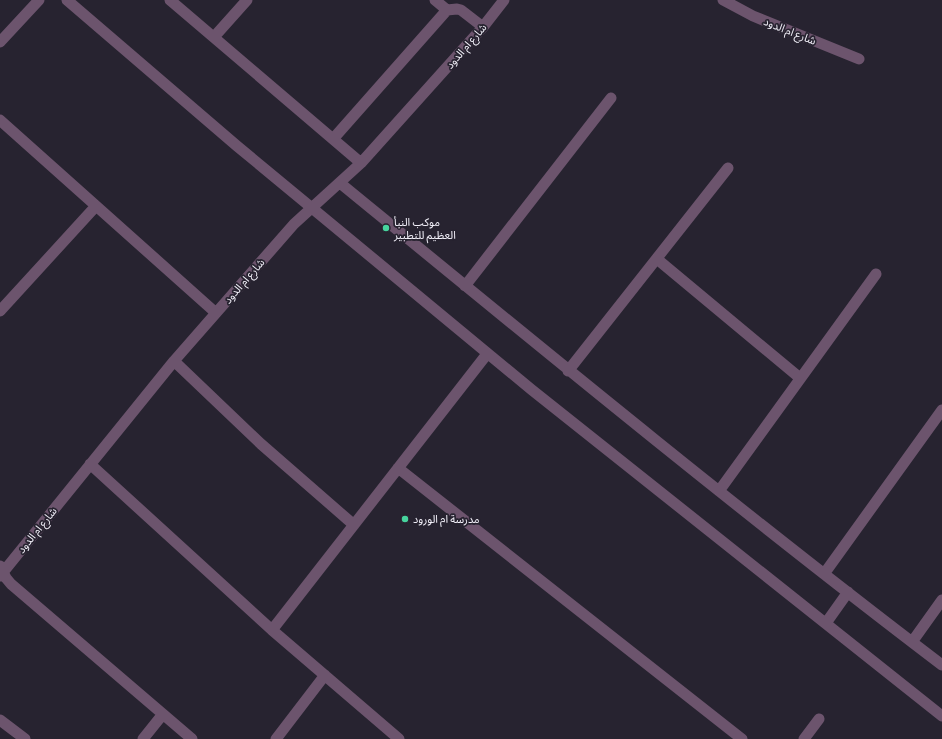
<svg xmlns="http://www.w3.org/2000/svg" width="942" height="739" viewBox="0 0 942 739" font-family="Literata,'Noto Sans Arabic',serif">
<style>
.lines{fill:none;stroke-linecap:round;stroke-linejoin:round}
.minor{stroke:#6c546d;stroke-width:11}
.poi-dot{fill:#47d49e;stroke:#272330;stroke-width:1.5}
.labels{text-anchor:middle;stroke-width:3.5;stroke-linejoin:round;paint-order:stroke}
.street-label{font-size:11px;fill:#f3f1fa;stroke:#272330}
.poi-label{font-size:11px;fill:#f3f1fa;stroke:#272330;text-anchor:start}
</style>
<rect width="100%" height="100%" fill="#272330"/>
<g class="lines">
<path class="minor" d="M67,0L237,146L532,390L942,716
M170,0L361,163
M435,0L447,10
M723,0L753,16L859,59
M214,37L247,0
M0,42L39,0
M0,120L216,313
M333,139L447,10L457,9L461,10L483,27
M340,183C539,346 737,509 942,665
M657,259L800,378
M465,286L611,98
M0,311L96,206
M174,361L261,444L354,525
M568,371L728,168
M90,464L272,630L399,739
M398,468L742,739
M719,491L876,274
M0,566L6,578L11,584L192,739
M824,574L942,410
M0,576L174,361L294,224L361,163L483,27L504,0
M826,623L848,592
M272,630L487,354
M912,642L942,600
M0,720L25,739
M143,739L163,714
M276,739L325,675
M804,739L819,719"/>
</g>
<g class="poi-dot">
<circle cx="386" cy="228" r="4"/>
<circle cx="405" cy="519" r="4"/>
</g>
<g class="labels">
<g class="street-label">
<text transform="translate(790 31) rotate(22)" y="4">شارع ام الدود</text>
<text transform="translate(466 46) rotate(-49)" y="4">شارع ام الدود</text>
<text transform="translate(244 281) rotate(-49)" y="4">شارع ام الدود</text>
<text transform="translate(37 530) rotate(-51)" y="4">شارع ام الدود</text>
</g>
<g class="poi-label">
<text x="394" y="226">موكب النبأ<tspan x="394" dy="13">العظيم للتطبير</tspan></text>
<text x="413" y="523">مدرسة ام الورود</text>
</g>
</g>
</svg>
